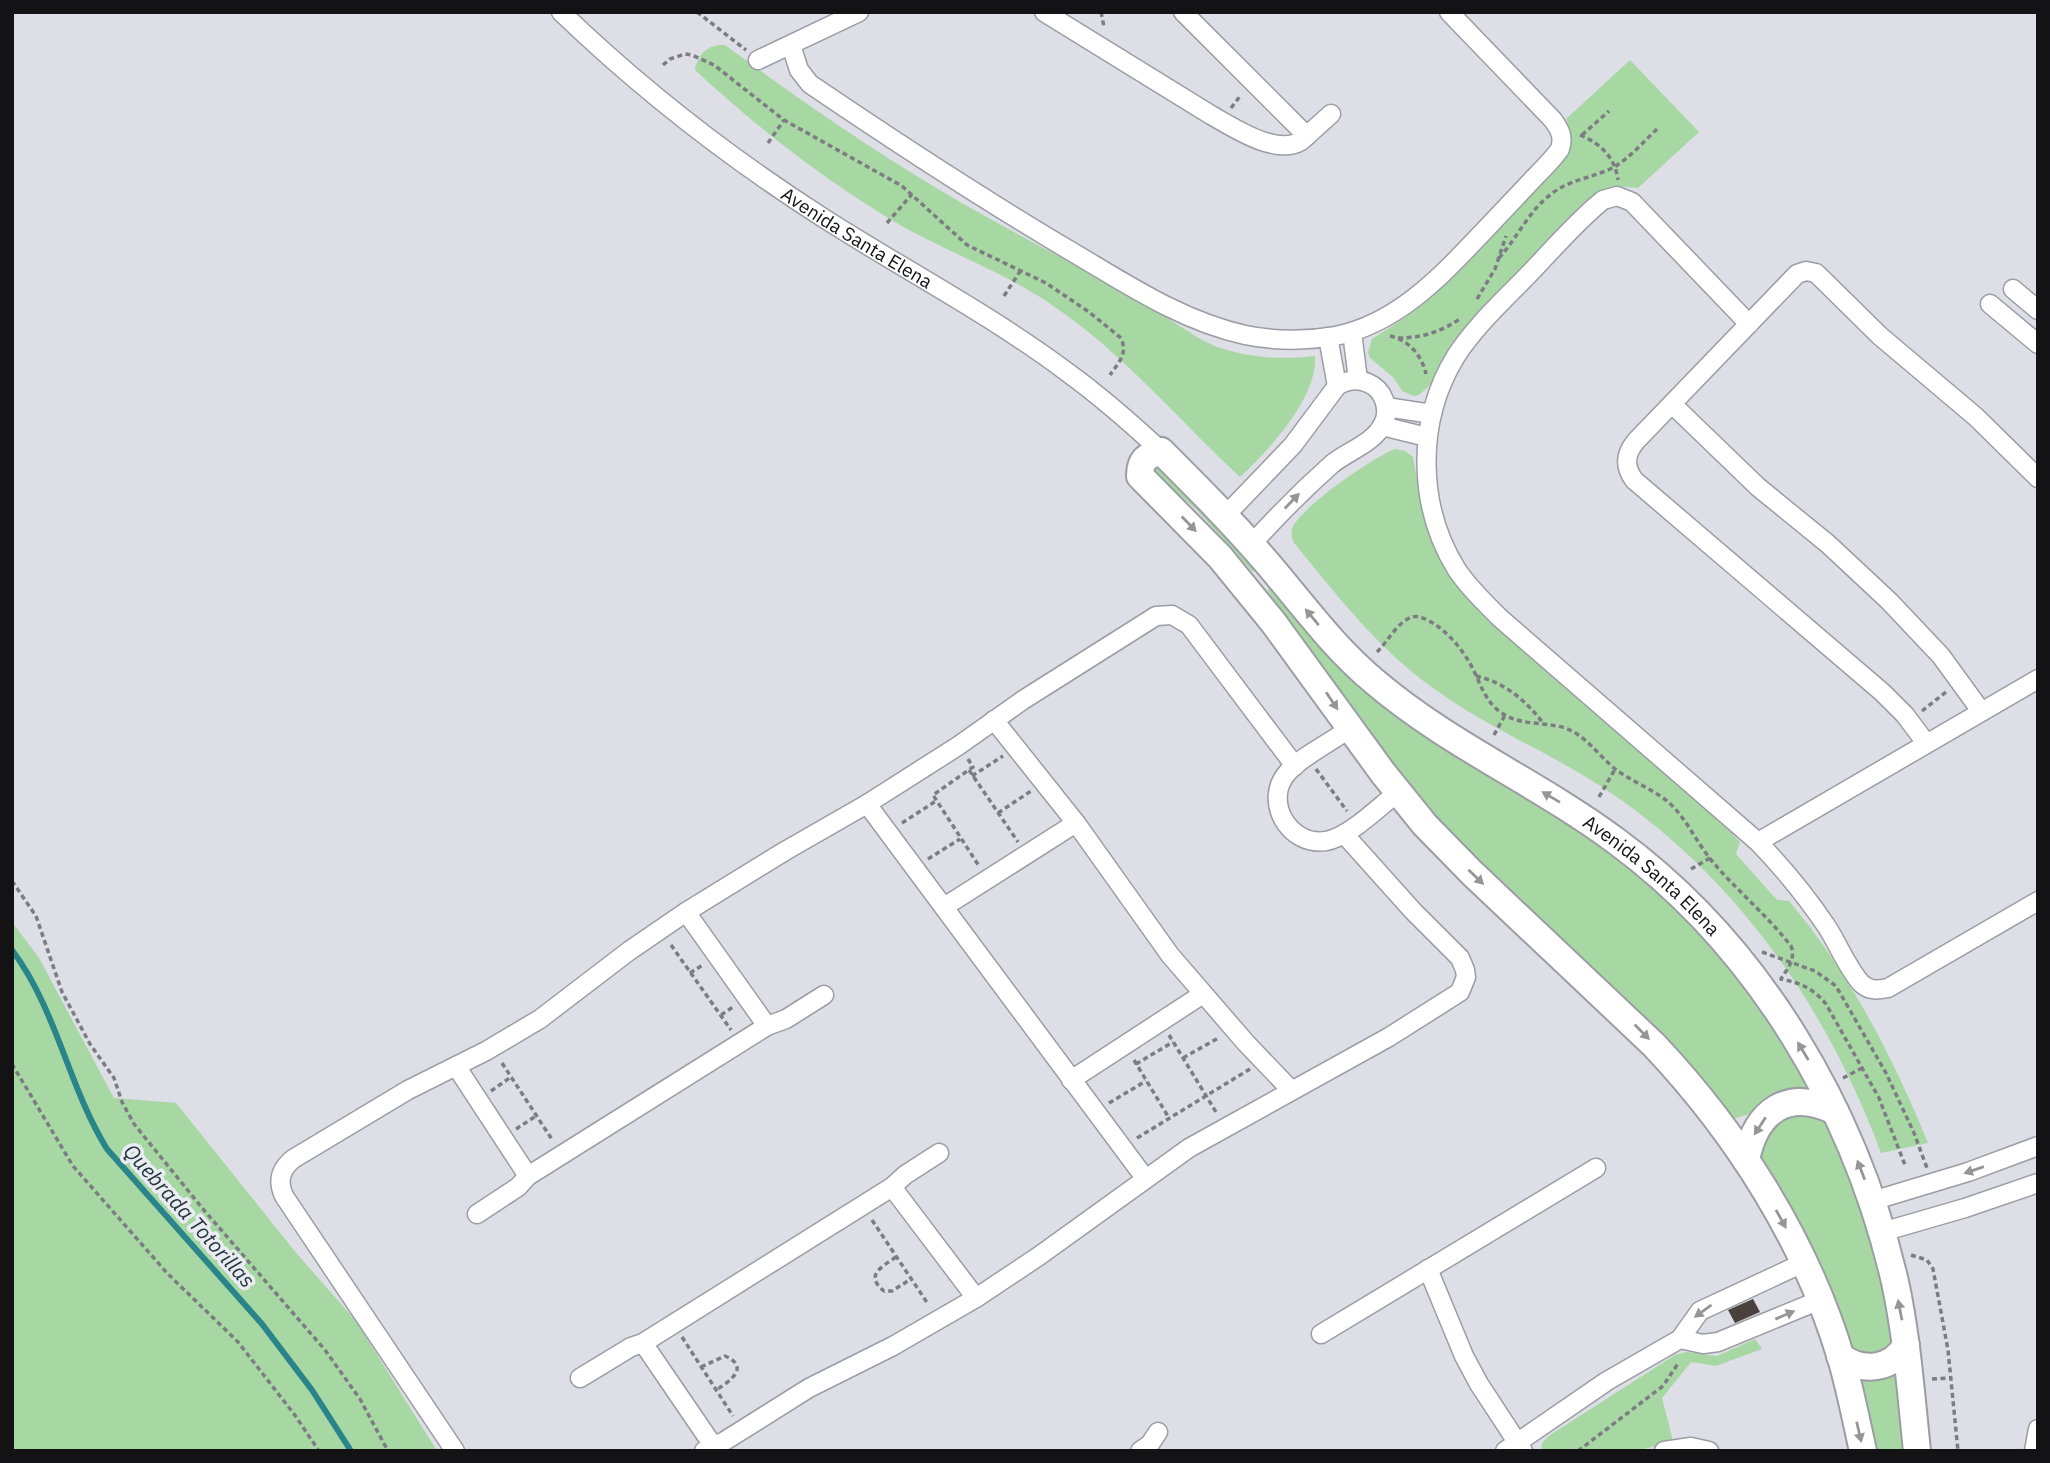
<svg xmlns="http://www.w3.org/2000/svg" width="2050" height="1463" viewBox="0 0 2050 1463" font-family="'IBM Plex Sans',sans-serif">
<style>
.green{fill:#a7d8a3}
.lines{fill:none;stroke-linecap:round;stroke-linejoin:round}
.stream{stroke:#29858a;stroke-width:6}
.building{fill:#48413e}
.street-casing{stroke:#9c9da4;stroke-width:21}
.secondary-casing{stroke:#9c9da4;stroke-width:30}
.path{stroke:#7c7c82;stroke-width:3.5;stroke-dasharray:5 3.5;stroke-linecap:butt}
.street{stroke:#fff;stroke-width:18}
.secondary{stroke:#fff;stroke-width:26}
.oneway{fill:#959596}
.labels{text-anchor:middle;stroke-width:7;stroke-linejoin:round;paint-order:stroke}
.street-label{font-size:19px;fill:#131316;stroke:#ebebf3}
.water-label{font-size:21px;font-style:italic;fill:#203637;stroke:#ebebf3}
</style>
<rect width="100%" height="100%" fill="#dddee6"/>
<path class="green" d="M725,45C801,101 879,155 960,202C1019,236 1079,266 1138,299C1165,314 1187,334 1215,346C1248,358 1281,360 1315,356C1318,397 1269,450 1240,477C1178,419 1123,353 1052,305C1007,274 955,255 907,229C830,185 760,130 695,70C698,54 708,44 725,45Z
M1630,60L1699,132L1638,188L1615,186L1596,196L1448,353L1430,385L1419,395L1414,396L1402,391L1394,378L1370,358L1368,352L1372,339L1403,319L1451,279L1562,163C1572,149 1572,135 1566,119Z
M1395,449L1405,451L1413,457L1423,515L1431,537L1453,578L1715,816L1740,842L1736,854L1777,900L1789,901C1849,972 1893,1057 1928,1143L1881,1153C1830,1015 1745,889 1624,802C1564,758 1493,732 1433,688C1377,648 1337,595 1294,543C1292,538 1290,532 1293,527C1301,507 1375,456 1395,449Z
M1150,462L1163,469L1260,572L1252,571L1197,510L1153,472Z
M1273,586L1575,826L1650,883L1720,954L1764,1012L1810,1087L1809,1091L1774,1095L1750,1114L1732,1119L1434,817L1390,761L1268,591L1269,587Z
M12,922L39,958L114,1098L176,1103L297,1254L356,1321L437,1451H12Z
M1788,1113C1800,1115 1816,1113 1824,1122C1842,1140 1894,1310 1892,1337C1892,1345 1886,1350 1881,1355H1855L1762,1162C1755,1137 1772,1129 1788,1113Z
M1755,1339L1762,1349L1716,1366L1691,1362L1662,1398L1673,1441L1637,1451H1541L1542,1443L1550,1435L1675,1355L1686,1352L1717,1356Z
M1899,1362L1906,1451H1876L1859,1378Z"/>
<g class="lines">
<path class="stream" d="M12,950C57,1010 68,1086 107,1149L262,1324L312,1390L351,1451"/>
</g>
<path class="building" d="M1753,1299L1760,1312L1735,1323L1728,1310Z"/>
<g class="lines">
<g class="street-casing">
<g id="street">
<path id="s1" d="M561,12C641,89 731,159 825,219C905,270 991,315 1067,372C1100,396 1131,423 1161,451"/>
<path d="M1044,12L1211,115C1234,128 1276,156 1301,141L1331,114"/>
<path d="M1183,12L1307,136"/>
<path d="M791,45L799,70L810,84C897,143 984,200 1074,253C1128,285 1182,321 1245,335C1275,341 1306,341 1335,336C1398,324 1443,274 1484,231C1501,213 1518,195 1535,177C1544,168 1553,159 1560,149C1564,137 1560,130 1553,120L1449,12"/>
<path d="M758,60L859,12"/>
<path d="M2013,289L2038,310"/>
<path d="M1990,304L2038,344"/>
<path d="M1749,324L1632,202L1617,196L1603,200C1577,221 1554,248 1531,272C1505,299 1476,325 1456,356C1416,421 1417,506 1457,570C1469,588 1485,603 1500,618L1758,842C1783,868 1807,897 1827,927C1838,944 1849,971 1862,984C1870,991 1878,990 1888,988L2038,901"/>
<path d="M1352,332L1358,380"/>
<path d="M1328,337L1337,386"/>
<path d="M1673,405L1758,487L1828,544L1889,601L1941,656L1981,711"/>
<path d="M1386,407L1432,414"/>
<path d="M1382,426L1427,437"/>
<path d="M1225,516L1293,445L1337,386C1347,380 1357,378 1368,383C1383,389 1391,409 1383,424C1374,443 1348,451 1332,464C1304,489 1277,516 1251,545"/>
<path d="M994,720L1076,823L1170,955L1246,1043L1291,1090"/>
<path d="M1350,728C1332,742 1303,755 1288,772C1262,800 1289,847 1326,841C1348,838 1380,806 1397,793"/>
<path d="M1926,743L1905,715L1882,692L1634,480C1624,466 1625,454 1636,441L1797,274L1806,271L1816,273L1880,336L1976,417L2038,478"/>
<path d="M867,804L1145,1178"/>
<path d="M1758,842L2038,679"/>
<path d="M944,907L1076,823"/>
<path d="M686,912L767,1026"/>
<path d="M456,1066L528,1176"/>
<path d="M1071,1080L1203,994"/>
<path d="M892,1187L976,1298"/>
<path d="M1872,1201L1968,1172L2038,1146"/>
<path d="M477,1214L518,1187L528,1176L767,1026L786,1019L824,995"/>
<path d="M1882,1232L1965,1208L2038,1183"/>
<path d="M1428,1269L1464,1356L1479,1384L1523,1451"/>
<path d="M1321,1334L1596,1168"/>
<path d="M1680,1339L1703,1344L1718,1342L1820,1300"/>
<path d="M643,1343L714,1447"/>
<path d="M580,1378L631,1347L643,1343L892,1187L905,1175L939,1153"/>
<path d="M455,1451L284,1196C277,1181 281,1169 293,1159L408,1090L486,1051L540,1019L629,951L686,912L785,851L867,804L958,746L1023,700L1156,616L1172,615L1189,625L1295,766"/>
<path d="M704,1451L723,1442L809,1388L893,1346L976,1298L1039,1256L1189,1148L1389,1037L1460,992L1466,977L1465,970L1460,958L1413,911L1344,834"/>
<path d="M1140,1451L1150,1444L1158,1432"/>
<path d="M1505,1451L1607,1381L1680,1339L1700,1311L1803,1263"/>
<path d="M1664,1451L1691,1447L1709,1451"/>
<path d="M2034,1451L2038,1429"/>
</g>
</g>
<g class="secondary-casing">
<g id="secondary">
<path d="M1746,1160C1756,1111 1787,1088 1835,1111"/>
<path d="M1840,1356C1862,1373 1892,1370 1906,1345"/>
<path id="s2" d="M1863,1451C1856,1420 1850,1388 1841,1358C1806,1241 1737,1133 1654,1045L1472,873L1425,825L1383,773L1273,622L1220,557L1140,476C1140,460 1146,456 1161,451C1198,488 1235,525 1269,565C1303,605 1334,648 1375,682C1449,745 1538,783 1616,841C1759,946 1855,1110 1895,1282C1907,1337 1911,1394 1917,1451"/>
</g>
</g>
<path class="path" d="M697,12L746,50
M1101,12L1104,27
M663,65L670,59L685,54L692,55L714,65L784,120L902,186L967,245L1046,283L1089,312L1121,338C1128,354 1119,362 1110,375
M1231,108L1241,95
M1580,135C1600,143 1615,157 1618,180
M1582,135L1609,111
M768,143L784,120
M887,223L912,194
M1499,258C1517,238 1529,211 1550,195C1569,179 1594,178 1614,167C1631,157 1645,140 1659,127
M1004,296L1021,270
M1477,299L1495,269L1506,236
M1390,336C1409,340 1422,356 1426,374
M1398,338C1422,338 1441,332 1461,318
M1377,652C1388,642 1402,613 1419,617C1442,623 1464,650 1474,671C1481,686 1486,701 1499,711C1522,729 1551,719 1574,732C1590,742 1600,756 1614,768C1630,781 1651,788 1667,801C1686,817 1696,842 1712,861C1737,891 1767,915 1791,946C1796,959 1788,968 1781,979C1800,983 1813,988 1826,1004L1879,1098L1905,1165
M1476,676C1506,683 1525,700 1544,724
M1922,711L1946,692
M1494,735L1505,715
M968,759L973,767L933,795L979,866
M1316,769L1347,811
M969,770L1018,842
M972,776L1003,756
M1599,797L1615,769
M998,813L1031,791
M902,823L936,801
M928,859L960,839
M1691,869L1710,858
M12,881L36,916L62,992L90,1044L114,1078L122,1102L134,1124L203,1209L325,1350L360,1399L388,1451
M671,945L731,1030
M1762,952L1815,971L1836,986L1886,1073L1914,1133L1927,1168
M690,973L704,964
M721,1015L733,1007
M1169,1035L1216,1112
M1183,1058L1220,1037
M1134,1060L1169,1118
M502,1063L553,1141
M12,1064L73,1166L167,1273L238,1342L294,1414L319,1451
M1136,1064L1173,1042
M1843,1078L1864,1067
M491,1091L511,1077
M1109,1103L1146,1081
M516,1129L536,1116
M1137,1138L1250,1069
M872,1220L928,1304
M1911,1255L1927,1260L1933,1269L1948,1350L1958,1451
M896,1257C882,1267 864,1275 884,1291H892L911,1279
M682,1337L733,1416
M701,1367L725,1356C751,1367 729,1382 716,1390
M1932,1379L1951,1378
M1578,1451L1663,1386L1679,1362"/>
<use href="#street" class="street"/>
<use href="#secondary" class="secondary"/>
</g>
<defs><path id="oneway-solid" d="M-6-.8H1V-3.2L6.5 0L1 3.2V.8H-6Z" transform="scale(1.75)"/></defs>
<g class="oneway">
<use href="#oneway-solid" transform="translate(1292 501) rotate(-46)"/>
<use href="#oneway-solid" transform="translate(1189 524) rotate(46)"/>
<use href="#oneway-solid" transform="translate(1312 617) rotate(-130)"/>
<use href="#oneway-solid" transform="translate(1332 701) rotate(56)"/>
<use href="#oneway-solid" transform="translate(1551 797) rotate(-149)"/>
<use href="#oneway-solid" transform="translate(1476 877) rotate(44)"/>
<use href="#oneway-solid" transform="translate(1642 1032) rotate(45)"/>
<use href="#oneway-solid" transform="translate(1803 1051) rotate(-121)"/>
<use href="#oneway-solid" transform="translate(1760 1126) rotate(123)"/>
<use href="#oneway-solid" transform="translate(1861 1170) rotate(-111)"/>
<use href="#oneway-solid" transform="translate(1974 1170) rotate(161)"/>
<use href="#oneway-solid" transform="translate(1781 1219) rotate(61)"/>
<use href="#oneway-solid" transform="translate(1900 1310) rotate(-101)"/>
<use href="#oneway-solid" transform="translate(1703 1311) rotate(144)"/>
<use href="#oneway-solid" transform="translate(1785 1315) rotate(-23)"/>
<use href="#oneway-solid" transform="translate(1859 1432) rotate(77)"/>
</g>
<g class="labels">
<g class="street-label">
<text dy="7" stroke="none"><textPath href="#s1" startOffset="373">Avenida Santa Elena</textPath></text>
<text dy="7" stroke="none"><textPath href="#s2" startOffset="1922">Avenida Santa Elena</textPath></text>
</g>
<g class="water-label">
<text transform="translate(189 1216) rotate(48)" y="7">Quebrada Totorillas</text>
</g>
</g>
<rect width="2050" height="1463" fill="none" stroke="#131316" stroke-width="28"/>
</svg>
